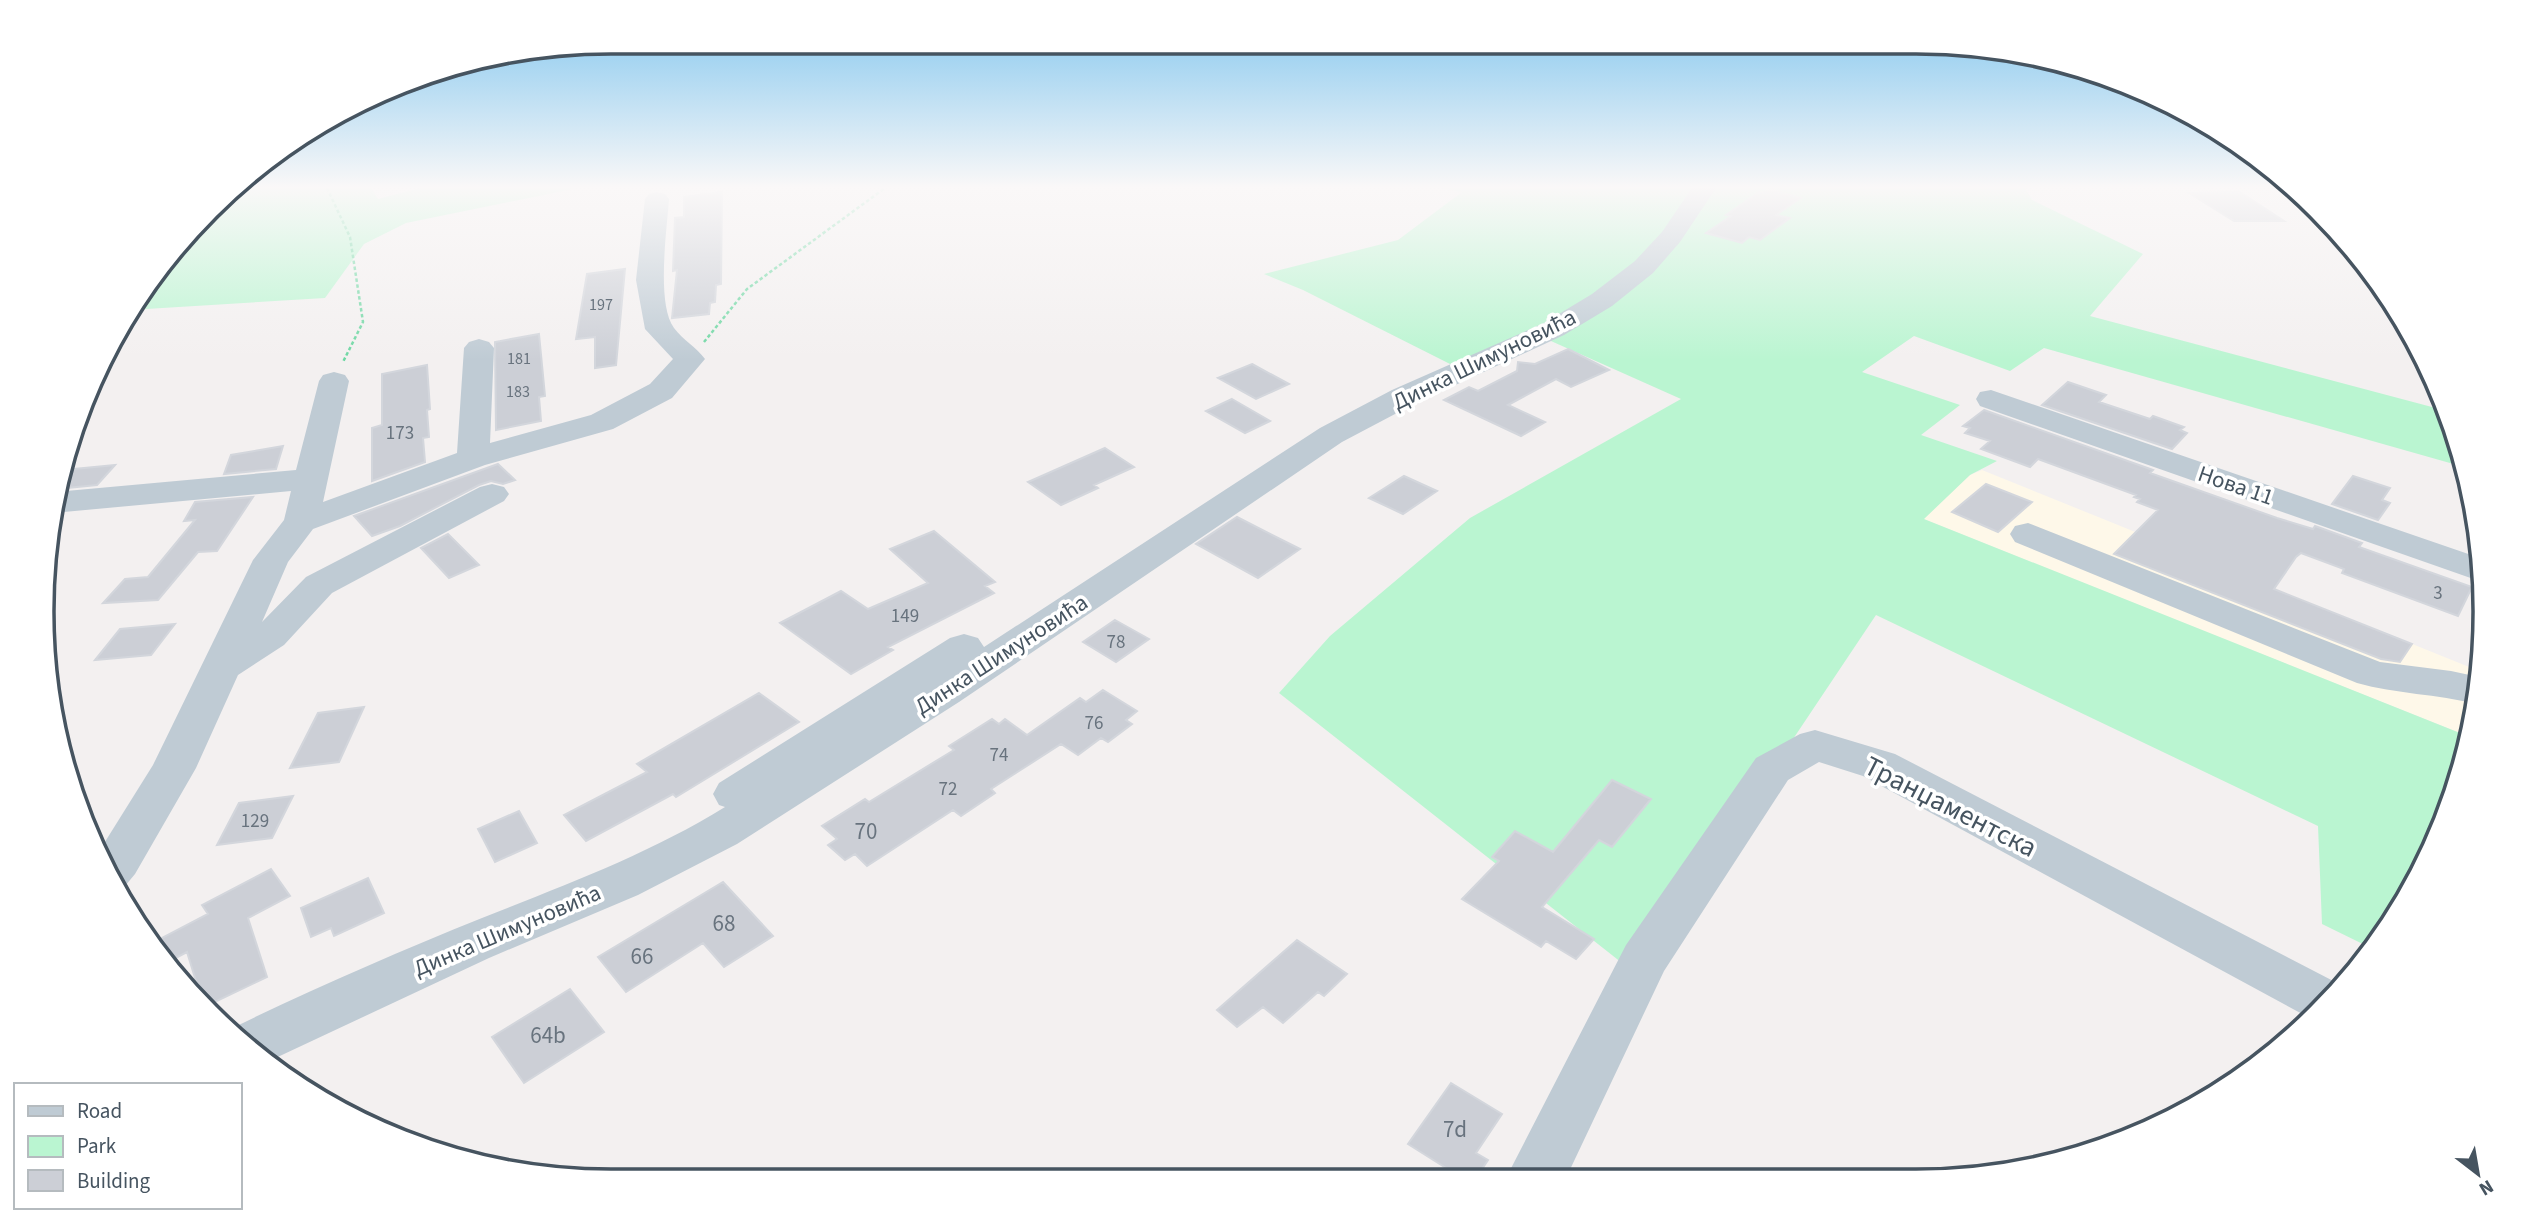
<svg xmlns="http://www.w3.org/2000/svg" width="2527" height="1223" viewBox="0 0 2527 1223" font-family="'Source Sans 3',sans-serif">
<style>
.commercial{fill:#fef8e9}
.green{fill:#baf5d1}
.building{fill:#cccfd6;stroke:#d3d6dc;stroke-width:2}
.lines{fill:none;stroke-linecap:round;stroke-linejoin:round}
.path{stroke:#6ed7a3;stroke-width:2.5;stroke-dasharray:3.5 2.5;stroke-linecap:butt}
.minor{fill:#bfcbd4;fill-rule:evenodd}
.labels{text-anchor:middle;stroke-width:7;stroke-linejoin:round;paint-order:stroke}
.far-number-label{font-size:16px;fill:#68737e}
.number-label{font-size:19px;fill:#68737e}
.street-label{font-size:23px;fill:#465460;stroke:#fff}
.near-number-label{font-size:23px;fill:#68737e}
.near-street-label{font-size:28px;fill:#465460;stroke:#fff}
.rim{fill:none;stroke:#465460;stroke-width:3.5}
</style>
<rect width="100%" height="100%" fill="#f3f0f0"/>
<path class="commercial" d="M1982,470L2479,671L2474,723L2470,737L1923,519L1970,475Z"/>
<path class="green" d="M238,188H371L378,199L420,188H578L406,223L364,244L325,298L130,310L138,295Z
M1440,188H2025L2032,200L2143,254L2090,316L2447,411L2464,467L2044,348L2010,371L1914,336L1862,372L1960,405L1921,435L1997,461L1970,475L1924,519L2470,737L2441,830L2373,949L2322,924L2318,826L1876,615L1636,974L1279,693L1330,636L1470,518L1681,399L1533,333L1454,366L1303,290L1264,274L1398,240L1462,192Z"/>
<path class="building" d="M1769,189L1801,198L1776,215L1790,218L1760,240L1749,237L1742,243L1706,233L1731,216L1726,215L1759,192L1763,193Z
M722,192L721,284L716,285L715,302L710,303L709,314L672,318L677,270L673,271L675,218L684,217V197Z
M2240,192L2284,221H2234L2189,193Z
M625,269L616,365L595,368V337L576,339L587,274Z
M539,334L545,396L539,397L541,421L496,430L495,342Z
M1568,349L1609,370L1571,387L1556,379L1508,405L1545,422L1521,436L1444,400L1469,387L1478,391L1517,371L1518,362L1535,364Z
M1252,364L1289,384L1256,399L1218,378Z
M427,365L430,409L427,410L429,437L423,438L425,462L372,481V428L382,425V374Z
M2068,382L2106,395L2099,402L2150,419L2153,416L2184,427L2180,430L2187,433L2172,449L2042,405Z
M1232,399L1270,421L1245,433L1206,411Z
M1984,410L2153,470L2150,473L2277,518L2313,529L2315,526L2362,543L2359,547L2472,587L2458,616L2342,573L2344,569L2301,553L2296,557L2274,589L2412,644L2400,662L2381,659L2114,554L2158,510L2137,502L2140,499L2134,497L2136,495L2038,459L2030,467L1981,449L1990,441L1965,433L1970,428L1963,426Z
M283,446L276,469L224,474L231,455Z
M1105,448L1134,467L1094,485L1098,488L1061,505L1028,482Z
M498,464L515,480L503,484L491,481L479,485L400,526L372,536L354,516Z
M115,465L97,485L56,489L61,473L71,472L74,469Z
M1404,476L1437,491L1403,514L1369,498Z
M2353,476L2390,488L2382,500L2390,503L2378,520L2332,504Z
M1986,484L2032,502L1998,532L1952,512Z
M253,497L217,551L198,552L158,600L103,603L125,579L148,577L195,520L184,521L195,502Z
M1237,517L1300,549L1258,578L1196,544Z
M934,531L995,582L985,586L994,593L888,647L893,650L851,674L780,623L841,591L868,609L928,583L890,549Z
M448,534L479,565L449,578L421,548Z
M1115,620L1149,639L1116,662L1083,642Z
M175,624L151,655L95,660L120,629Z
M1103,690L1137,711L1126,720L1132,724L1108,742L1101,738L1078,755L1061,744L991,789L995,793L961,816L953,810L867,866L855,854L845,860L828,845L837,839L822,826L865,799L869,802L954,750L949,746L992,719L999,724L1005,719L1027,735L1080,698L1086,702Z
M759,693L799,722L676,797L673,794L586,841L564,815L647,772L637,764Z
M364,707L339,762L290,768L318,713Z
M1612,780L1651,799L1612,847L1599,840L1542,907L1594,939L1576,959L1546,941L1541,947L1462,899L1499,861L1492,857L1515,831L1553,852Z
M293,796L272,838L217,845L239,803Z
M519,811L537,843L495,862L478,829Z
M271,869L290,896L248,918L267,977L204,1007L187,952L170,961L156,941L208,914L202,905Z
M368,878L384,913L334,936L331,928L311,937L301,908Z
M723,882L773,936L724,967L703,943L626,992L598,957Z
M1297,940L1347,974L1324,996L1318,992L1283,1023L1263,1007L1237,1027L1217,1010Z
M570,989L604,1032L524,1083L492,1037Z
M1451,1083L1502,1114L1476,1153L1488,1160L1476,1178H1462L1408,1144Z"/>
<g class="lines">
<path class="path" d="M327,188L350,237L363,322L343,362
M704,342L747,289L885,188"/>
<path class="minor" d="M1692,188H1716L1680,242L1653,273L1612,306L1564,335L1414,404L1342,442L959,702L737,844L638,895L489,958L267,1062L228,1030C311,990 397,952 482,918C565,885 649,854 725,807L719,805L713,794L719,783L950,638L964,634L978,638L984,647L1320,428L1392,390L1544,323L1592,294L1635,261L1662,232Z
M657,192L665,194L669,199C667,229 656,304 674,328C683,340 696,347 705,359L672,398L613,429L485,465L313,529L288,562L262,622L306,577L480,487L492,484L504,487L509,494L504,501L332,593L284,645L238,675L196,768L135,874L125,886L118,888L101,864L98,853L153,765L253,560L284,520L291,491L53,513L55,492L296,470L319,381L323,375L334,372L345,375L349,381L323,502L457,453L464,348L469,342L479,339L489,342L494,348L490,443L591,415L650,384L673,359L645,329L636,280L645,199L649,194Z
M1991,390L2480,558L2482,582L1980,406L1976,399L1980,392Z
M2028,523L2380,662L2451,671L2479,677L2476,704C2437,694 2396,694 2357,683L2015,542L2010,534L2015,526Z
M1815,730L1895,754L2341,985L2308,1017L2306,1016L1863,776L1819,762L1788,780L1664,971L1566,1178H1506L1626,945L1756,758L1800,734Z"/>
</g>
<linearGradient id="sky" x2="0" y2="1"><stop stop-color="#7fc5ee"/><stop offset="0.52" stop-color="#faf8f8"/><stop offset="1" stop-color="#faf8f8" stop-opacity="0"/></linearGradient>
<rect width="2527" height="360" fill="url(#sky)"/>
<g class="labels">
<g class="far-number-label">
<text x="601" y="310">197</text>
<text x="519" y="364">181</text>
<text x="518" y="397">183</text>
</g>
<g class="number-label">
<text x="400" y="439">173</text>
<text x="2438" y="599">3</text>
<text x="905" y="622">149</text>
<text x="1116" y="648">78</text>
<text x="1094" y="729">76</text>
<text x="999" y="761">74</text>
<text x="948" y="795">72</text>
<text x="255" y="827">129</text>
</g>
<g class="street-label">
<text transform="translate(1484 359) rotate(-26)" y="8">Динка Шимуновића</text>
<text transform="translate(2236 485) rotate(19)" y="8">Нова 11</text>
<text transform="translate(1001 654) rotate(-33)" y="8">Динка Шимуновића</text>
<text transform="translate(507 930) rotate(-23)" y="8">Динка Шимуновића</text>
</g>
<g class="near-number-label">
<text x="866" y="839">70</text>
<text x="724" y="931">68</text>
<text x="642" y="964">66</text>
<text x="548" y="1043">64b</text>
<text x="1455" y="1137">7d</text>
</g>
<g class="near-street-label">
<text transform="translate(1951 806) rotate(27)" y="10">Транџаментска</text>
</g>
</g>
<path d="M0 0H2527V1223H0ZM611 54H1916A557 557 0 0 1 2473 611V612A557 557 0 0 1 1916 1169H611A557 557 0 0 1 54 612V611A557 557 0 0 1 611 54Z" fill="#fff" fill-rule="evenodd"/>
<path class="rim" d="M611 54H1916A557 557 0 0 1 2473 611V612A557 557 0 0 1 1916 1169H611A557 557 0 0 1 54 612V611A557 557 0 0 1 611 54Z"/>
<rect x="14" y="1083" width="228" height="126" fill="#ffffff" stroke="#b5bbbf" stroke-width="2"/>
<rect x="28" y="1106" width="35" height="10" fill="#bfcbd4" stroke="#b5bbbf" stroke-width="2"/>
<text x="77" y="1118" font-size="21" fill="#465460">Road</text>
<rect x="28" y="1136" width="35" height="21" fill="#baf5d1" stroke="#b5bbbf" stroke-width="2"/>
<text x="77" y="1153" font-size="21" fill="#465460">Park</text>
<rect x="28" y="1170" width="35" height="21" fill="#cccfd6" stroke="#b5bbbf" stroke-width="2"/>
<text x="77" y="1188" font-size="21" fill="#465460">Building</text>
<g transform="translate(2478 1174) rotate(149)" stroke="#ffffff" stroke-width="5" paint-order="stroke">
<path d="M0-5L12 26L0 18L-12 26Z" fill="#465460"/>
<text y="-10" font-size="19" font-weight="bold" text-anchor="middle" fill="#465460">N</text>
</g>
</svg>
